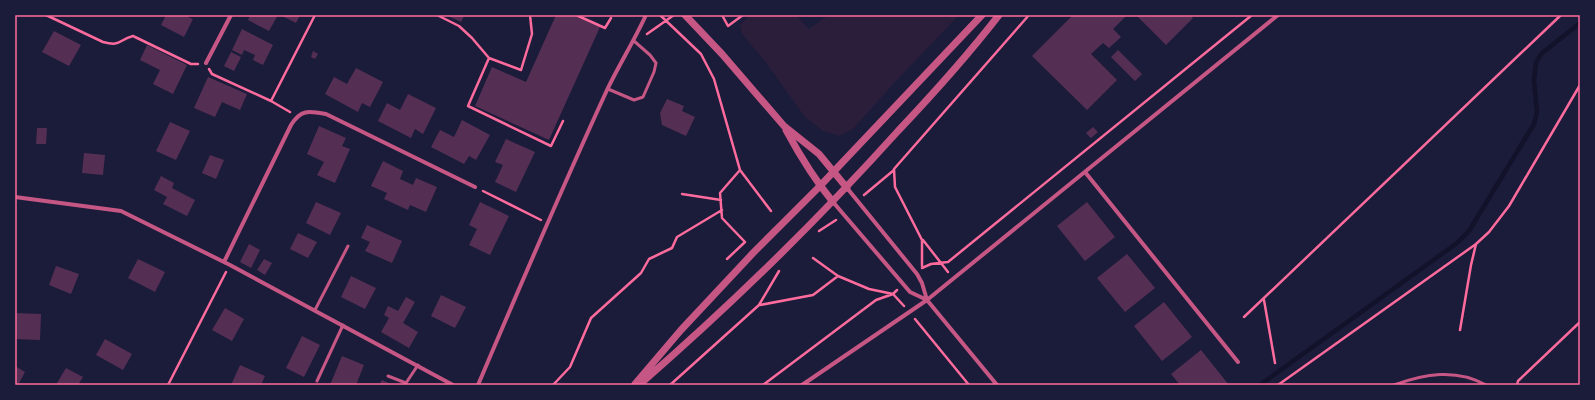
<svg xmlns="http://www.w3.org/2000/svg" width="1595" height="400" viewBox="0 0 1595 400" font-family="Ubuntu,sans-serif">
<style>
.green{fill:#2a1e3b}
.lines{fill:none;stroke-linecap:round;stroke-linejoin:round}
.stream{stroke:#12122b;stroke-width:4.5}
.building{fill:#542f53}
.path{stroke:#ff6b9d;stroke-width:2.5}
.service{stroke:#c65784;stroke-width:3}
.minor{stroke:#c65784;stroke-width:4}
.tertiary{stroke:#c65784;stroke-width:7}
.neatline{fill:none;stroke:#ff6b9d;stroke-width:1.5}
</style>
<rect width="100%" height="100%" fill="#1b1b3a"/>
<path class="green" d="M750,15H796L809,29L828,15H959L896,81L853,129L839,136L823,131L805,117L764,60L742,34L740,25Z"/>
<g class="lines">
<path class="stream" d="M1260,385L1457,243L1469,231L1534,124L1537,112L1534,80L1536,63L1541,54L1580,23"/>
</g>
<path class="building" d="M166,15H189L188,17L193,19L184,37L161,25Z
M250,15H278L269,31L248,20Z
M280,15H300L296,23Z
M446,15H463L464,16L461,22Z
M556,15H572L600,27L549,140L475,106L492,67L526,82Z
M1073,15H1127L1113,29L1121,37L1109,48L1103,43L1091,54L1117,80L1087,110L1032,56Z
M1136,15H1190L1193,18L1166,45Z
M242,29L273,45L263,65L253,60L255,55L244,50L242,55L232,50Z
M54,31L81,45L69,66L42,52Z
M147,45L187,65L173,94L153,84L160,70L140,60Z
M1118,50L1142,74L1135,81L1111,57Z
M313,51L318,54L315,59L311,57Z
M231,52L241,57L234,71L224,66Z
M356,68L383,82L370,107L362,103L358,112L325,94L334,77L347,84Z
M208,77L247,94L240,110L222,102L215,117L194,108Z
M408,94L436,108L423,134L415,129L411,138L378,121L387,103L400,110Z
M667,99L684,106L682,111L695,117L686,136L662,125L660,113Z
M462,120L490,135L476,160L469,156L464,164L431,147L440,130L454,137Z
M170,122L190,131L176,160L156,151Z
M319,126L346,138L342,146L350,149L335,183L317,175L324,162L307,154Z
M1093,127L1098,132L1091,138L1086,133Z
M37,128H47L46,144H36Z
M506,139L535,152L516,192L495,182L503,165L495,162Z
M84,153L105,155L103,175L82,173Z
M210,155L224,160L216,179L202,173Z
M383,161L403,171L400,179L413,185L416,178L437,187L426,212L410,205L408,210L384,199L387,193L371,186Z
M161,176L174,183L172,188L195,200L187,216L163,204L167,197L154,190Z
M316,202L341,213L330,235L306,223Z
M480,202L509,216L490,255L469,245L477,229L469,225Z
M1087,202L1115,237L1085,261L1057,226Z
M367,225L402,241L392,263L365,251L370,242L361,238Z
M298,233L317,242L308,258L290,249Z
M249,244L260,250L251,268L240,262Z
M1127,254L1155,288L1125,312L1097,278Z
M138,259L165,272L155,292L128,278Z
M264,259L272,263L265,275L257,270Z
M56,266L79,274L71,294L49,285Z
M351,276L376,288L365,309L341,297Z
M441,295L466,307L455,328L431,316Z
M406,297L415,302L403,323L418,332L409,348L381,332L389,318L384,315L388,306L398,311Z
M1164,302L1192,337L1162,361L1134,326Z
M225,308L244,319L232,341L212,330Z
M15,313L41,314L40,340L15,339Z
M302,336L320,345L304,377L286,368Z
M105,339L132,354L123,370L96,355Z
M1201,350L1229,385H1180L1171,374Z
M342,356L364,365L356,385H330Z
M240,365L265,376L261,385H231Z
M15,366L25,372L18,385H15Z
M66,368L83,377L78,385H60L57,383Z
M382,380L393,385H379Z"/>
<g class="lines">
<path class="path" d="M46,15L103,42C121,47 118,40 133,36L191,64H198
M437,15L459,26L472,38L489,58L521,70L532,34L530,15
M576,15L605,28L611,18
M660,15L701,54L714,79L740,170L771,211
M722,15L728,26L743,15
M647,34L674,15
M489,58L468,106L551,146L563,121
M209,69L212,74L271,101L290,112
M271,101L315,15
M483,191L541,220
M682,194L721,200
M864,195L894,170
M819,231L836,220
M923,240L948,272
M813,258L838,276L869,289L893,294L904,306
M727,259L745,242L722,218L720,193L740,170
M922,266V240L895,187L894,169L1029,15
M922,268L931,264L948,262L1252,15
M1264,300L1275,363
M760,305L813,295L838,276
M1244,317L1561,15
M915,319L969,385
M1460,330L1471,265L1476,244
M168,385L226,272
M553,385L570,367L591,318L641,273L649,259L672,248L677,237L722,210
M670,385L759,305L779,271
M763,385L876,300L893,294L897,290
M1278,385L1476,244L1489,232L1509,206L1580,85
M1517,385L1518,381L1580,322"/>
<path class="service" d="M608,89L634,100L643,97L654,72L656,63L650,55L634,41
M315,310L348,246
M388,376L406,383L418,365
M317,381L343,325
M1394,385C1424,374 1456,368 1486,385"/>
<path class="minor" d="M206,63L231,15
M1085,172L1238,362
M847,188L917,274L922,283L927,300
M15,197L121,211L230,265L453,385
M833,202L910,292L927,300L997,385
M224,262L291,125C301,109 309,111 326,114L475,187
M478,385C520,286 562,188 607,90C619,65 634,41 646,15
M802,385L927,300L1278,15"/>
<path class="tertiary" d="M685,15L722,54L784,126L819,154L847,188
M786,130C800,156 814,179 833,202
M635,384L681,330L753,253L820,186L982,15
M639,385C730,306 817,221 898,131C933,94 968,55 999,15"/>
</g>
<rect width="1595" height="400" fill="none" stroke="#1b1b3a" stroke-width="32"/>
<rect x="16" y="16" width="1563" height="368" class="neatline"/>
</svg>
